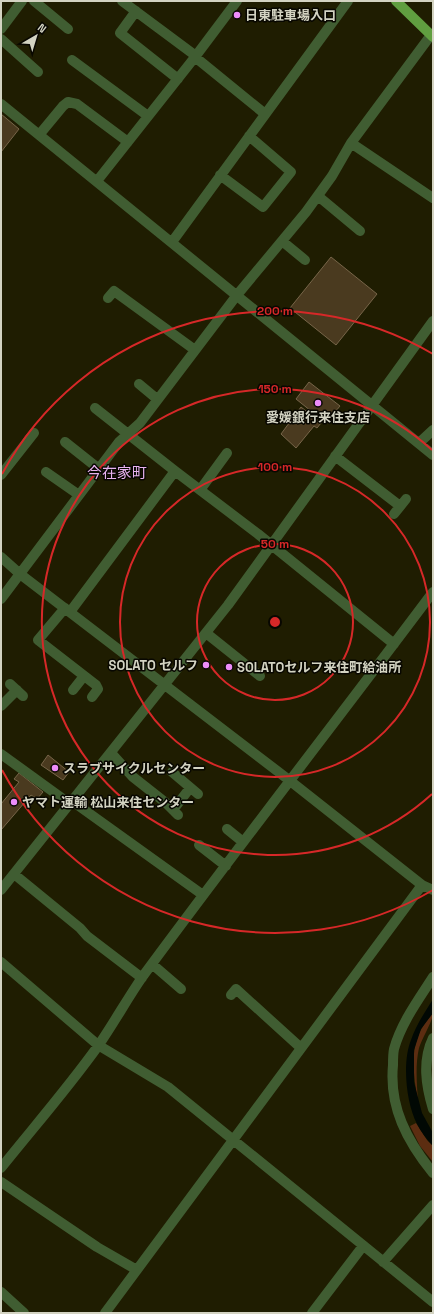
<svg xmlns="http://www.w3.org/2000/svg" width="434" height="1314" viewBox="0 0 434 1314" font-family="'Space Grotesk','Noto Sans JP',sans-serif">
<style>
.green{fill:#5c2d11}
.water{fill:#010804}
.building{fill:#4a3a1f;stroke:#776549}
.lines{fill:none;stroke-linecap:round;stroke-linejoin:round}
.minor{stroke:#405d32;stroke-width:10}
.major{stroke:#609e40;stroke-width:10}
.ring{fill:none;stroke:#d62828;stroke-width:2}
.poi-dot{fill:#ec8cfa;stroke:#080701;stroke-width:1.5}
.labels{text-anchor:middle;stroke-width:3;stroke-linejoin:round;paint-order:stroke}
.poi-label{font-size:13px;font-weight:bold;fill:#d3d3c2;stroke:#080701;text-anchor:start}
.quarter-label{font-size:15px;fill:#e8b3ef;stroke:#080701}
.centre{fill:#d62828;stroke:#080701;stroke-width:2}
.ring-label{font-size:12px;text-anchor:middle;font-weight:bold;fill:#d62828;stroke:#080701;stroke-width:3;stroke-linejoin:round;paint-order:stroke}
</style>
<rect width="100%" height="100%" fill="#1f1d01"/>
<path class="green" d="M433,1013C433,1021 422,1038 419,1048C415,1065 417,1085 418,1102C414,1078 409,1050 422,1028C425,1023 429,1018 433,1013Z
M416,1123L427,1140L433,1146V1162L420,1146L410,1126Z"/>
<path class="water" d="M433,999V1013L421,1029L414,1050V1082L422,1113L433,1133V1146C427,1140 421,1132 417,1124C406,1103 402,1062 411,1040C416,1025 425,1012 433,999Z"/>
<path class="building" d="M1,114L19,129L1,152Z
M331,257L377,294L336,345L290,308Z
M309,382L340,406L326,423L296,399Z
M301,407L321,423L317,428L314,426L296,448L281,434Z
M48,755L69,772L63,780L41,765Z
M19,773L43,792L37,799L31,795L1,830V804L19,782L14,779Z"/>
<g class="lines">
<path class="minor" d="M34,1L68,29
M122,1L196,56
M136,11L120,33L178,79
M1,29L22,1
M1,39L38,72
M195,57L265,114
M72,60L148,116
M1,104L433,455
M39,135L63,106L68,102L77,104L128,142
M351,143L433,198
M220,175L263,207L291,172L249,136
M97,181L195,57L237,1
M318,196L360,231
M282,241L305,260
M172,242L348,1
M108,298L114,291L195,350
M139,384L157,399
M95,408L175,471L258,534L394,644
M65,442L99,469
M419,443L433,430
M335,456L400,506
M46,472L79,495
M1,475L34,433
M200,490L227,453
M394,514L406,499
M1,557L20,574L289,780L422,885L433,890
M1,599L119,442L140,423L237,295L306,212L332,176L351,143L431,35
M65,608L38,640L96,685L98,689L92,697
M70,612L175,471
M206,633L260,676
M10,684L23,696
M73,690L84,676
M1,706L17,690
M111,753L133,777L166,803L178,815
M1,754L70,804
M172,772L198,794
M72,801L203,895
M173,810L190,788
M227,829L243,842
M199,845L226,866
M14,874L80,928L87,936L142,978
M1,890L228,605L433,321
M1,962L98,1045L168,1087L433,1302
M152,964L181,989
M433,977C419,999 401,1023 394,1049C393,1054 393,1060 393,1065C389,1107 407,1141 433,1173
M231,995L236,989L301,1048
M433,1038C422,1061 426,1086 433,1109
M1,1168C33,1128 68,1088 98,1046C114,1023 127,999 143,976C238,847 337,720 433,592
M1,1182L97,1247L137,1270
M383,1262L433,1205
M1,1292L24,1313
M105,1313L422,885
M312,1313L363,1246"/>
<path class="major" d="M396,1L433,37"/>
</g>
<g class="ring">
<circle cx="275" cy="622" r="78"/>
<circle cx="275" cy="622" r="155"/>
<path d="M432 794A233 233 0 1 1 432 450"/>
<path d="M433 890A311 311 0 0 1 2 770M2 474A311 311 0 0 1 433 354"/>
</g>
<g class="poi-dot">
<circle cx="237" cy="15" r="4"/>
<circle cx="318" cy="403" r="4"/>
<circle cx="206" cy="665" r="4"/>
<circle cx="229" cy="667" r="4"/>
<circle cx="55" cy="768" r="4"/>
<circle cx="14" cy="802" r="4"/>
</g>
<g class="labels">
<g class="poi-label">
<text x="245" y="20">日東駐車場入口</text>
<text x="318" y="422" text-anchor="middle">愛媛銀行来住支店</text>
<text x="198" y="670" text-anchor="end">SOLATO セルフ</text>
<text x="237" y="672">SOLATOセルフ来住町給油所</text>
<text x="63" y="773">スラブサイクルセンター</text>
<text x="22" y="807">ヤマト運輸 松山来住センター</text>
</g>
<g class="quarter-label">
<text x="117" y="478">今在家町</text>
</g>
</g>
<circle cx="275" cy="622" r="6" class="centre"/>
<g class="ring-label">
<text x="275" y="315">200 m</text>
<text x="275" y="393">150 m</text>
<text x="275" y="471">100 m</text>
<text x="275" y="548">50 m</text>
</g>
<rect width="434" height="1314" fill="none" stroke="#d3d3c2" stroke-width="4"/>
<g transform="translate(36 36) rotate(38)" stroke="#080701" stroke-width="3" paint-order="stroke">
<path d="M0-3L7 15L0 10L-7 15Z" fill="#d3d3c2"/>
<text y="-6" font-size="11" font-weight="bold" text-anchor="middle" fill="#d3d3c2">N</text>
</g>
</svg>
